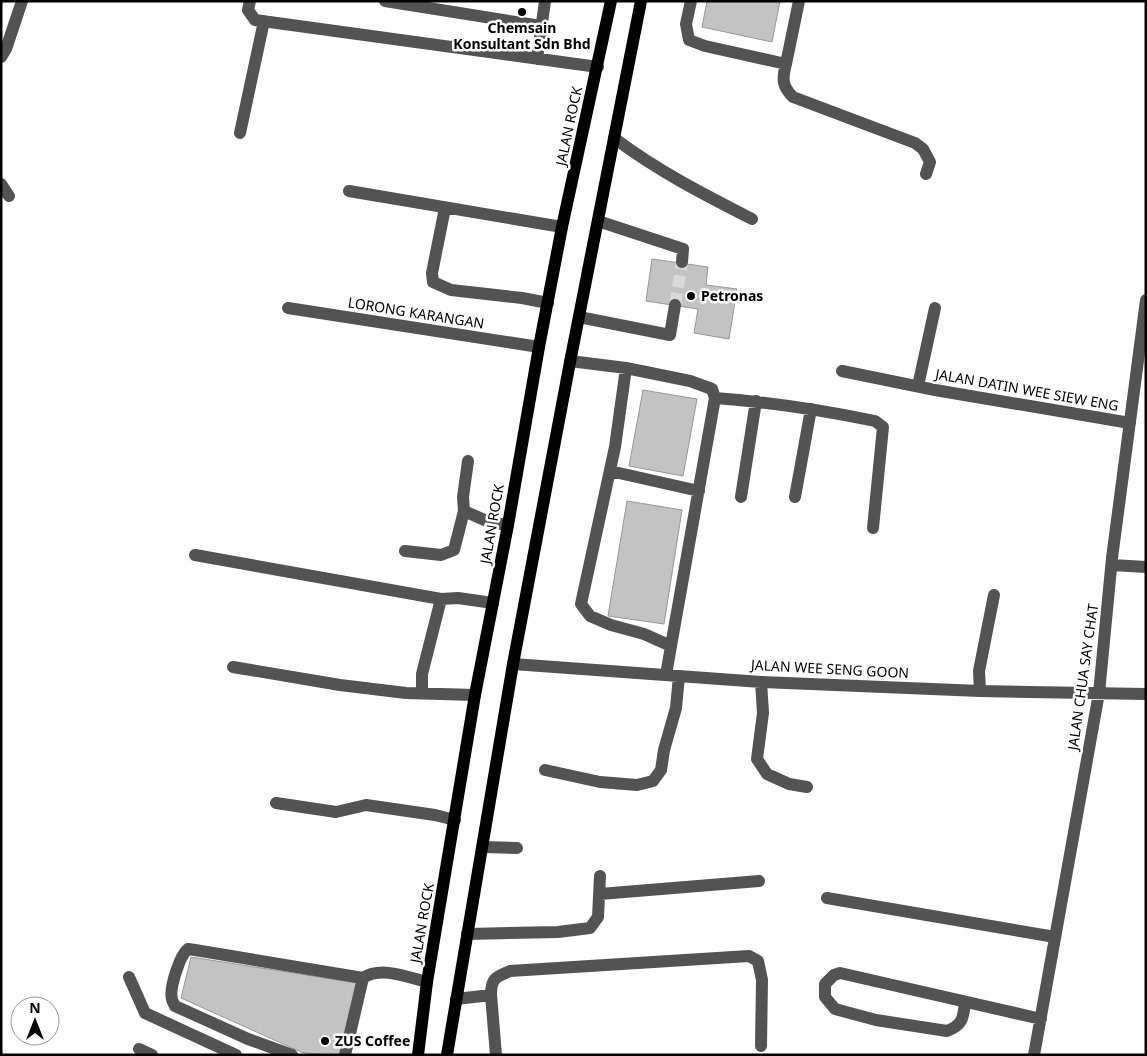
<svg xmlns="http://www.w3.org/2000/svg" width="1147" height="1056" viewBox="0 0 1147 1056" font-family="'Noto Sans',sans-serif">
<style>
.building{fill:#c3c3c3;stroke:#979797}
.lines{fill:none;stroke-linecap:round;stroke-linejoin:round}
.minor-tunnel{stroke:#d9d9d9;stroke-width:12;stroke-dasharray:12 6;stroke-linecap:butt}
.minor{stroke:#535353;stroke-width:12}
.major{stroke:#000;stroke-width:12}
.poi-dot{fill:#000;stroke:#fff;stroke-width:2}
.labels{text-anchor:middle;stroke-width:5;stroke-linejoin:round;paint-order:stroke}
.poi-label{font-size:14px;font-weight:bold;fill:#000;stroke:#fff;text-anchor:start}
.street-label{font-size:14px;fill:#000;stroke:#fff}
</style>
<rect width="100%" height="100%" fill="#fff"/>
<path class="building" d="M707,1H780L772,42L702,27Z
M652,259L708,267L706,285L737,289L729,339L694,333L698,309L646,301Z
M643,390L697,399L683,476L629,466Z
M627,501L682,510L664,624L608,616Z
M191,957L357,983L340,1055H317L301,1052L181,998Z"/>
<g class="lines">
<path class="minor-tunnel" d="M675,305L682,262"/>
<path class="minor" d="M250,1L248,10L255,20L598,67
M385,1L541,26
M691,1L686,24L689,40L705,46L786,64L799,1
M1,57L6,49L22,1
M537,59L545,1
M786,64C782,79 782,86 793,97L915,143L923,149L930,162L926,174
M240,133L264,21
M614,138C658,171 703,194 752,219
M1,184L9,196
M349,191L562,227
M445,208L432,273L433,282L451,290L522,298L548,303
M598,221L683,249L682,262
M288,308L539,347
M579,317L670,335L675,305
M570,361L626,368L615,447L581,604L590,616L611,625L644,634L671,646L666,675
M626,368L690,381L712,389L715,398L671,646
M842,371L935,390L1130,423
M918,386L935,308
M715,398C770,402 822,410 875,421L883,427L873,528
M468,461L463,497L464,511L489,522L508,525
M610,471L699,491
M741,497L756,401
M795,497L811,409
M405,551L441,555L454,550L464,511
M195,555L441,599L458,598L493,603
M1112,565L1146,567
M513,664L761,682L980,691L1146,694
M233,667L340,685L406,693L475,695
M761,682L763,713L757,759L767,774L789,784L807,787
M980,691L979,671L994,595
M422,692V674L441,599
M545,770L600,782L637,785L653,781L661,770L664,750L676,708L679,676
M276,803L336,812L366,805L435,815L455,820
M482,847L517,848
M600,894L759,881
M827,898L1055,937
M467,934L558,932L590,928L598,917L600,876
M129,977L145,1013L236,1055
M491,995C491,979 495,977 510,971L749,956L758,961L762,980L761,1046
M456,999L491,995L496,1055
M965,1003C963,1018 963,1025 947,1031L876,1020L835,1009L825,997V984L834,975L840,973L1041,1019
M139,1049L152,1055
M292,1055L248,1039L175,1006C174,1004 172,1001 172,999C169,988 180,955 188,949L195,950L363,978
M345,1055L363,978C381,966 407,977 427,982
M1034,1055L1099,693L1112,558L1146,300"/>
<path class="major" d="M418,1055L427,982L475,695L508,525L539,347L562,227L611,1
M447,1055L513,664L571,357L641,1"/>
</g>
<g class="poi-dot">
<circle cx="522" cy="12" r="5"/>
<circle cx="691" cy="296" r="5"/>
<circle cx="325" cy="1041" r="5"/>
</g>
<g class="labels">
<g class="poi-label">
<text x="522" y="33" text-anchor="middle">Chemsain<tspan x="522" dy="16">Konsultant Sdn Bhd</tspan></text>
<text x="701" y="301">Petronas</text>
<text x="335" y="1046">ZUS Coffee</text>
</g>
<g class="street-label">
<text transform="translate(569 126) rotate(-78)" y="5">JALAN ROCK</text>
<text transform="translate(416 313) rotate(9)" y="5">LORONG KARANGAN</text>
<text transform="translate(1027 390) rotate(10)" y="5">JALAN DATIN WEE SIEW ENG</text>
<text transform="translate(492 524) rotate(-80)" y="5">JALAN ROCK</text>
<text transform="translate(830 669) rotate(3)" y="5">JALAN WEE SENG GOON</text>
<text transform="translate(1083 677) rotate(-82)" y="5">JALAN CHUA SAY CHAT</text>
<text transform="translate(422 923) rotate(-80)" y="5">JALAN ROCK</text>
</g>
</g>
<rect width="1147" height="1056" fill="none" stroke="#000000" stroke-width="5"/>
<g transform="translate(35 1021)"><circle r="24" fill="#ffffff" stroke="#999999"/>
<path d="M0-4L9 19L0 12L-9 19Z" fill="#000000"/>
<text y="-8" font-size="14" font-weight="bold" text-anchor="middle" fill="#000000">N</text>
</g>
</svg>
